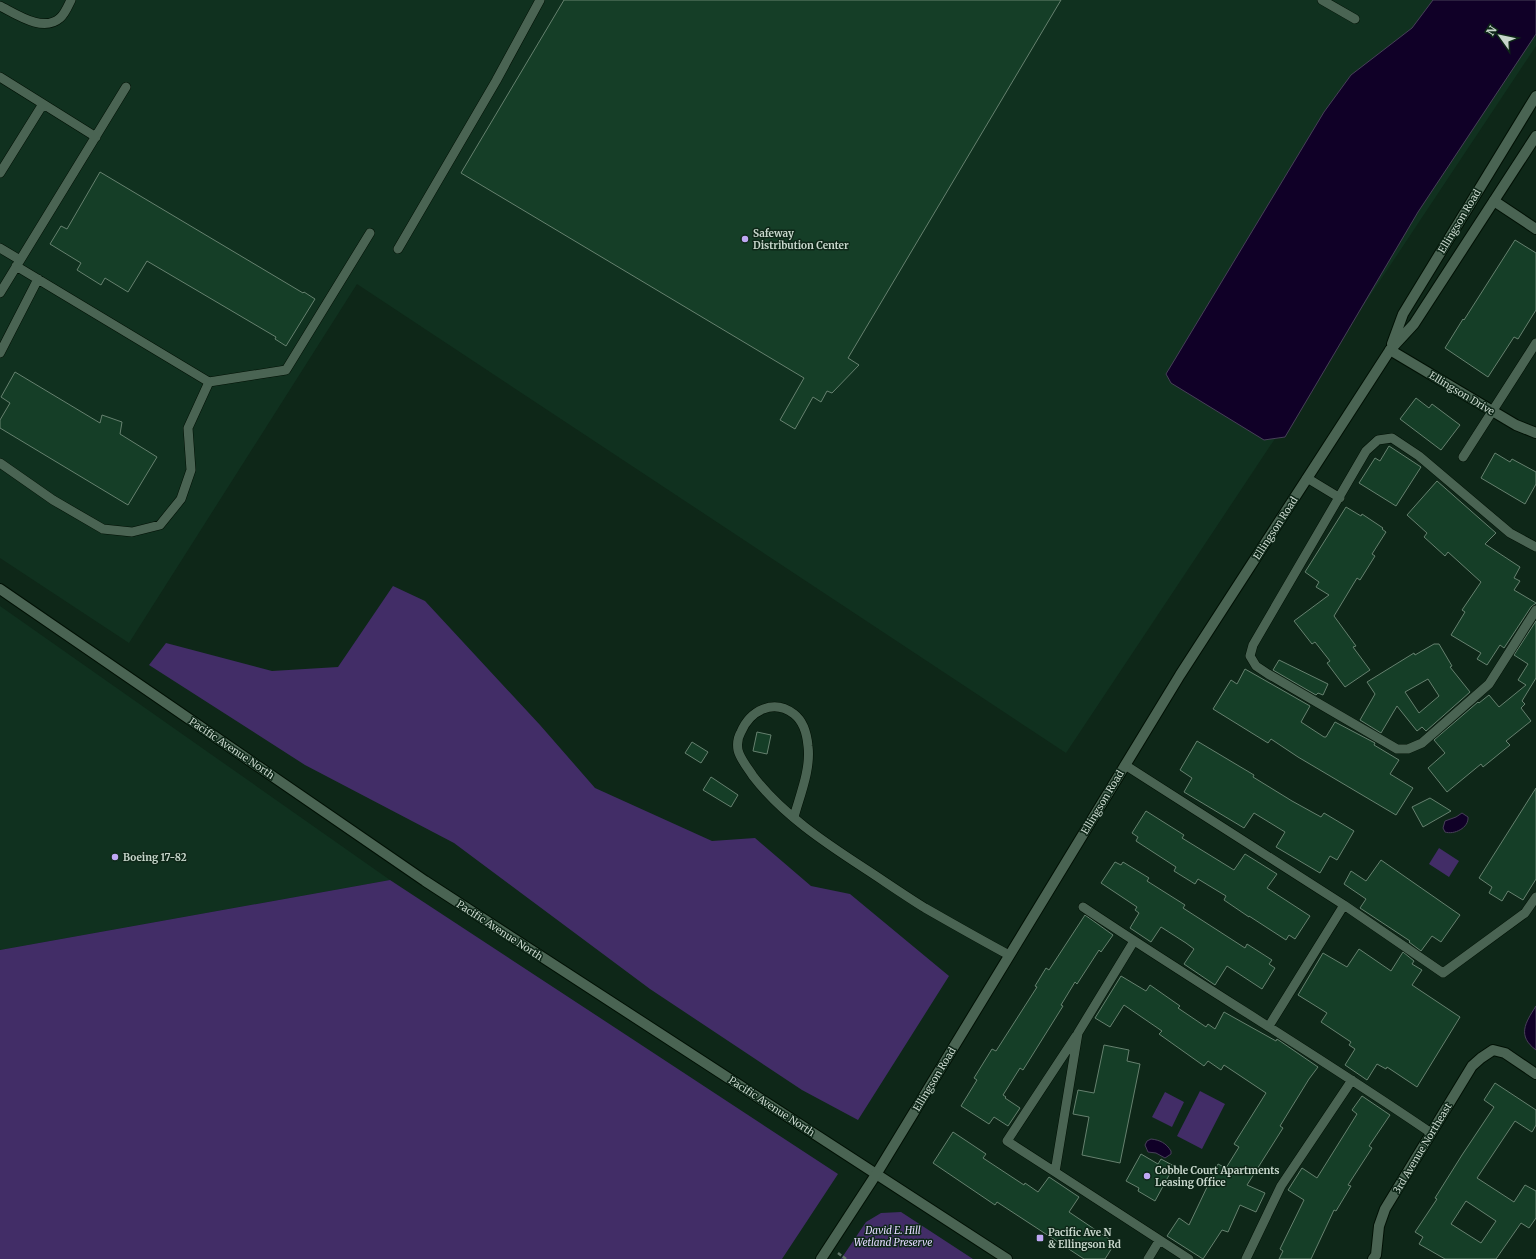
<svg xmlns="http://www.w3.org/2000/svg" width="1536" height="1259" viewBox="0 0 1536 1259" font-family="Merriweather,serif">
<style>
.built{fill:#10311f}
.green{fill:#422d67}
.water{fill:#100027;stroke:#474058}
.building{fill:#153e27;stroke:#66816f;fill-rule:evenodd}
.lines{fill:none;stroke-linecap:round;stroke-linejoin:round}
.service-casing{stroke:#001004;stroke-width:10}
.minor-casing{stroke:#001004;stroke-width:12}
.tertiary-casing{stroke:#001004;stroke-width:12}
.secondary-casing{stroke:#001004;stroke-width:12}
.path{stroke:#607568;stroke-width:2.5;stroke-dasharray:4 2;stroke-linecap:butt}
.service{stroke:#4a6453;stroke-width:9}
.minor{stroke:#4a6453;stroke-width:10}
.tertiary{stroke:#4a6453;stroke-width:10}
.secondary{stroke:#4a6453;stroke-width:10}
.poi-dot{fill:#bfa8f4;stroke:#0e2718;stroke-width:1.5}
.labels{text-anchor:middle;stroke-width:3;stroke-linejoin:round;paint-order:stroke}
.street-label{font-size:10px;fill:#c7d6cb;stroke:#0e2718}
.poi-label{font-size:10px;font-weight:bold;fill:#c7d6cb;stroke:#0e2718;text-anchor:start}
.park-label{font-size:10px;font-style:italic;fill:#e3d8ff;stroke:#0e2718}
</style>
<rect width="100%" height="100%" fill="#0e2718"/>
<path class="built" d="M0,0H1536V46L1066,753L357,284L129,643L0,558Z
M0,606L390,880L0,950Z"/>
<path class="green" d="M393,586L425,601L540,725L595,788L712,841L755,838L811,886L850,894L949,976L858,1120L802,1090L650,989L454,843L305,765L149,665L166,643L272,671L338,667Z
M1439,848L1459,861L1449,877L1429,864Z
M390,880L838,1174L782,1259H0V950Z
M1200,1091L1225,1104L1202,1149L1177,1136Z
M1165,1092L1184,1102L1172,1127L1152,1117Z
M901,1212L973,1259H841L866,1222L881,1213Z"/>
<path class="water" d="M1433,0H1536V34L1418,212L1285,437L1264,440L1171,383L1166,374L1324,112L1351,75L1412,28Z
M1462,813L1468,817C1469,828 1454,835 1445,832L1443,828L1445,821L1456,817Z
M1536,1006V1050C1517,1036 1525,1023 1536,1006Z
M1151,1139C1160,1140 1166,1143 1171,1151V1154L1165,1158L1156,1153L1148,1152L1145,1145L1147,1141Z"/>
<path class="building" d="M564,0H1061L848,358L859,365L832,393L827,391L821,402L813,397L795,429L780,420L804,378L461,173Z
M100,172L303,293L304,292L315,299L286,346L275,339L276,337L147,261L128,292L105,278L101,285L77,270L81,263L50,244L61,226L67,229Z
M1515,240L1536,253V310L1518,339L1514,337L1488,377L1445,348L1463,319L1464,320Z
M15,372L100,423L102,415L122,422L120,434L157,457L128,505L0,428V420L10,403L1,397Z
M1416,398L1429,408L1432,404L1460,425L1441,450L1400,419Z
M1389,446L1421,467L1396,506L1359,483L1375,458L1380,461Z
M1495,453L1510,462L1512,459L1536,472V484L1525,504L1481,478Z
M1437,481L1496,533L1485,544L1520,567L1514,578L1520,581L1514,590L1536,603L1531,607L1504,648L1500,645L1487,665L1477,659L1481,653L1451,635L1465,612L1462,610L1481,582L1448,552L1445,556L1424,537L1427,533L1407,515Z
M1346,507L1361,516L1362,514L1383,528L1382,529L1386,532L1372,554L1375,556L1360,580L1357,578L1334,616L1356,646L1353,647L1370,670L1345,687L1327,663L1330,661L1315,642L1312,644L1294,621L1329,595L1316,587L1319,582L1305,572Z
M1536,621V678L1522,701L1525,704L1521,708L1531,721L1506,741L1510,745L1483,767L1481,764L1447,792L1428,768L1445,753L1434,740L1478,702L1479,703L1489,695L1499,707L1526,685L1518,680L1528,664L1514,655Z
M1434,644H1439L1452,666L1450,667L1470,692L1426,731L1422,727L1417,731L1397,706L1381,733L1360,720L1375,694L1367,682L1414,653L1415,655ZM1428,679L1439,696L1419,713L1405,692Z
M1279,660L1328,684L1323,695L1318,693L1316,695L1273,670Z
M1245,669L1310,706L1301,722L1324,737H1326L1335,722L1375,743L1374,745L1399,760L1390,774L1413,788L1396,815L1298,757L1271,739L1268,743L1213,709L1231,680L1237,684Z
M757,732L771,735L767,754L753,751Z
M1197,741L1254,775L1253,777L1292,801L1321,817L1324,813L1354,831L1337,860L1330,856L1320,873L1276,847L1285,832L1254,813L1244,828L1184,792L1192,778L1180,770Z
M692,742L708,752L701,763L685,753Z
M711,777L738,795L731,807L703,790Z
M1536,788V879L1523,900L1508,891L1502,901L1489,893L1492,887L1479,878Z
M1430,798L1451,811L1423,827L1412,807Z
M1146,811L1184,835L1182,838L1234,870L1245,854L1277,874L1267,888L1310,916L1295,939L1289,935L1286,940L1249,916V917L1224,900L1226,896L1198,879L1195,884L1174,871L1176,867L1136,841L1138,837L1132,833Z
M1381,860L1460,915L1441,942L1432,936L1421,951L1409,942L1410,941L1360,908L1366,899L1344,884L1351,871L1366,881Z
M1115,862L1121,865L1123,862L1149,878L1147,881L1185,905L1183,908L1245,948L1247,944L1272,960L1269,964L1275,968L1262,989L1227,966L1215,985L1184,964L1194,949L1186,943L1161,927L1151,942L1130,928L1139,913L1135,910L1137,907L1101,883Z
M1085,915L1113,935L1101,952L1099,950L1077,984L1075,982L1061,1005L1063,1006L1023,1070L1020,1068L1003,1095L1006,1097L1005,1098L1020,1108L1008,1126L994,1117L989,1124L961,1106L977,1080L974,1078L992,1049L996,1051L1037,987L1035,986L1046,968L1049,970Z
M1359,949L1391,971L1403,952L1414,961L1412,964L1422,970L1412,985L1460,1017L1417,1087L1387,1067L1386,1069L1377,1064L1367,1080L1345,1065L1355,1049L1349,1045L1351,1042L1321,1022L1327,1013L1298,995L1323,953L1347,967Z
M1121,976L1146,991L1150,985L1180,1006L1178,1008L1206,1027L1208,1024L1215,1029L1224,1012L1276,1041L1277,1039L1318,1067L1309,1079L1280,1126L1283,1128L1247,1185L1265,1193L1256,1212L1240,1205L1228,1232L1222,1230L1203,1259L1167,1236L1179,1218L1189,1225L1218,1164L1226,1168L1239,1147L1234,1144L1266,1093L1224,1065L1221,1070L1208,1061L1204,1066L1159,1034L1162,1031L1124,1005L1110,1027L1095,1018Z
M1104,1045L1129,1050L1127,1061L1140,1064L1120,1163L1082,1155L1089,1117L1073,1114L1078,1090L1094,1093Z
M1495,1083L1536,1110V1125L1532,1132L1515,1121L1477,1178L1514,1202L1525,1185L1536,1191V1218L1529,1228L1521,1223L1496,1259H1445L1419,1244L1423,1237L1415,1232L1437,1199L1435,1198L1462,1155L1494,1107L1484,1100ZM1466,1201L1496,1221L1481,1243L1451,1224Z
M1362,1096L1390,1115L1369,1146L1372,1148L1348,1185L1351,1186L1336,1211L1334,1210L1311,1259H1279L1283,1251L1280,1249L1304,1200L1288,1190L1302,1168L1317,1178L1357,1114L1352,1110Z
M953,1132L986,1154L983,1158L1024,1185L1025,1183L1038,1192L1049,1177L1079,1197L1069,1212L1115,1243L1105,1259H1084L997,1202L995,1205L933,1163Z
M1141,1154L1158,1164L1161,1159L1174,1166L1155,1201L1138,1191L1139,1188L1126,1181Z"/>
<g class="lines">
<g class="service-casing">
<path id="service" d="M1322,0L1355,19
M0,6C16,14 43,33 60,18C65,14 68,6 71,0
M0,77L96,137
M0,173L43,104
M0,248L20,260
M398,249L496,81L540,0
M16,266L209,382L286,370L370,233
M0,293L126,87
M0,353L38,279
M1463,457L1536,343
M0,463L53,500L103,529L132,532L160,525L181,499L191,470L188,428L209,382
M1307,478L1340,498
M1536,547L1510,533L1419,456L1392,438L1378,440L1366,451L1253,645L1250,656L1256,666L1268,674L1397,749H1408L1422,743L1489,684L1536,610
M1125,765L1344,905L1443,973L1525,913L1536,897
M794,817C800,795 811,769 808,746C807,735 803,721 794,714C773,698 750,711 741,732C738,737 737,744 738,750C740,759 748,768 753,776C782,814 824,842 864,868C884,881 904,895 925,908C953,924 981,940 1009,955
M1083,907C1198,984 1317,1055 1431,1133
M1134,941L1078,1033L1055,1172L1189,1259
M1269,1026L1344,905
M1055,1172L1007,1141L1076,1036
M1148,1259L1159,1241
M1246,1259L1281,1186L1352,1080"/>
</g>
<g class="minor-casing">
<path id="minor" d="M1494,201L1536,229
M1390,350L1516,425L1536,433
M1373,1259L1376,1255L1379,1226L1385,1209L1472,1066L1481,1058L1493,1050L1505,1053L1536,1074"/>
</g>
<g class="tertiary-casing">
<path id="tertiary" d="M0,589L425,881L1007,1259"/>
</g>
<g class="secondary-casing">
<path id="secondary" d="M1392,344L1403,314L1536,96
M821,1259L877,1173L1180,675L1390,350L1414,324L1536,136"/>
</g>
<path class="path" d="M838,1253L846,1259"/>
<use href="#service" class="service"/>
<use href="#minor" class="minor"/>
<use href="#tertiary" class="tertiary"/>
<use href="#secondary" class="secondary"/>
</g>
<g class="poi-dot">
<circle cx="745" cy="239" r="4"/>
<circle cx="115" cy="857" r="4"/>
<circle cx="1147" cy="1176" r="4"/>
<rect x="1036" y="1234" width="8" height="8" rx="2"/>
</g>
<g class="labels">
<g class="street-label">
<text transform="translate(1459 221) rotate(-59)" y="4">Ellingson Road</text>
<text transform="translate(1462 393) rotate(31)" y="4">Ellingson Drive</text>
<text transform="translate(1275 528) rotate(-57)" y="4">Ellingson Road</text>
<text transform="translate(232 748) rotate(34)" y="4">Pacific Avenue North</text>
<text transform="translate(1102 802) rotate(-59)" y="4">Ellingson Road</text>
<text transform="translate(500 930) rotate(33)" y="4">Pacific Avenue North</text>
<text transform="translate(934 1079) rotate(-59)" y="4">Ellingson Road</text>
<text transform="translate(772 1106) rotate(33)" y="4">Pacific Avenue North</text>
<text transform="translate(1422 1148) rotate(-59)" y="4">3rd Avenue Northeast</text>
</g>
<g class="poi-label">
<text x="753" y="237">Safeway<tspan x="753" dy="12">Distribution Center</tspan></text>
<text x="123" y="861">Boeing 17-82</text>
<text x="1155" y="1174">Cobble Court Apartments<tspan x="1155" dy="12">Leasing Office</tspan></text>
<text x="1048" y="1236">Pacific Ave N<tspan x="1048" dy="12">&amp; Ellingson Rd</tspan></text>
</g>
<g class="park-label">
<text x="893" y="1234">David E. Hill<tspan x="893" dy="12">Wetland Preserve</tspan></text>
</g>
</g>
<g transform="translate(1500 36) rotate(303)" stroke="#0e2718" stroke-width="3" paint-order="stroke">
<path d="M0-3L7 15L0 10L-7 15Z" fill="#c7d6cb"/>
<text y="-6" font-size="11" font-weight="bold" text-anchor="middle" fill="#c7d6cb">N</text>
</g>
</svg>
